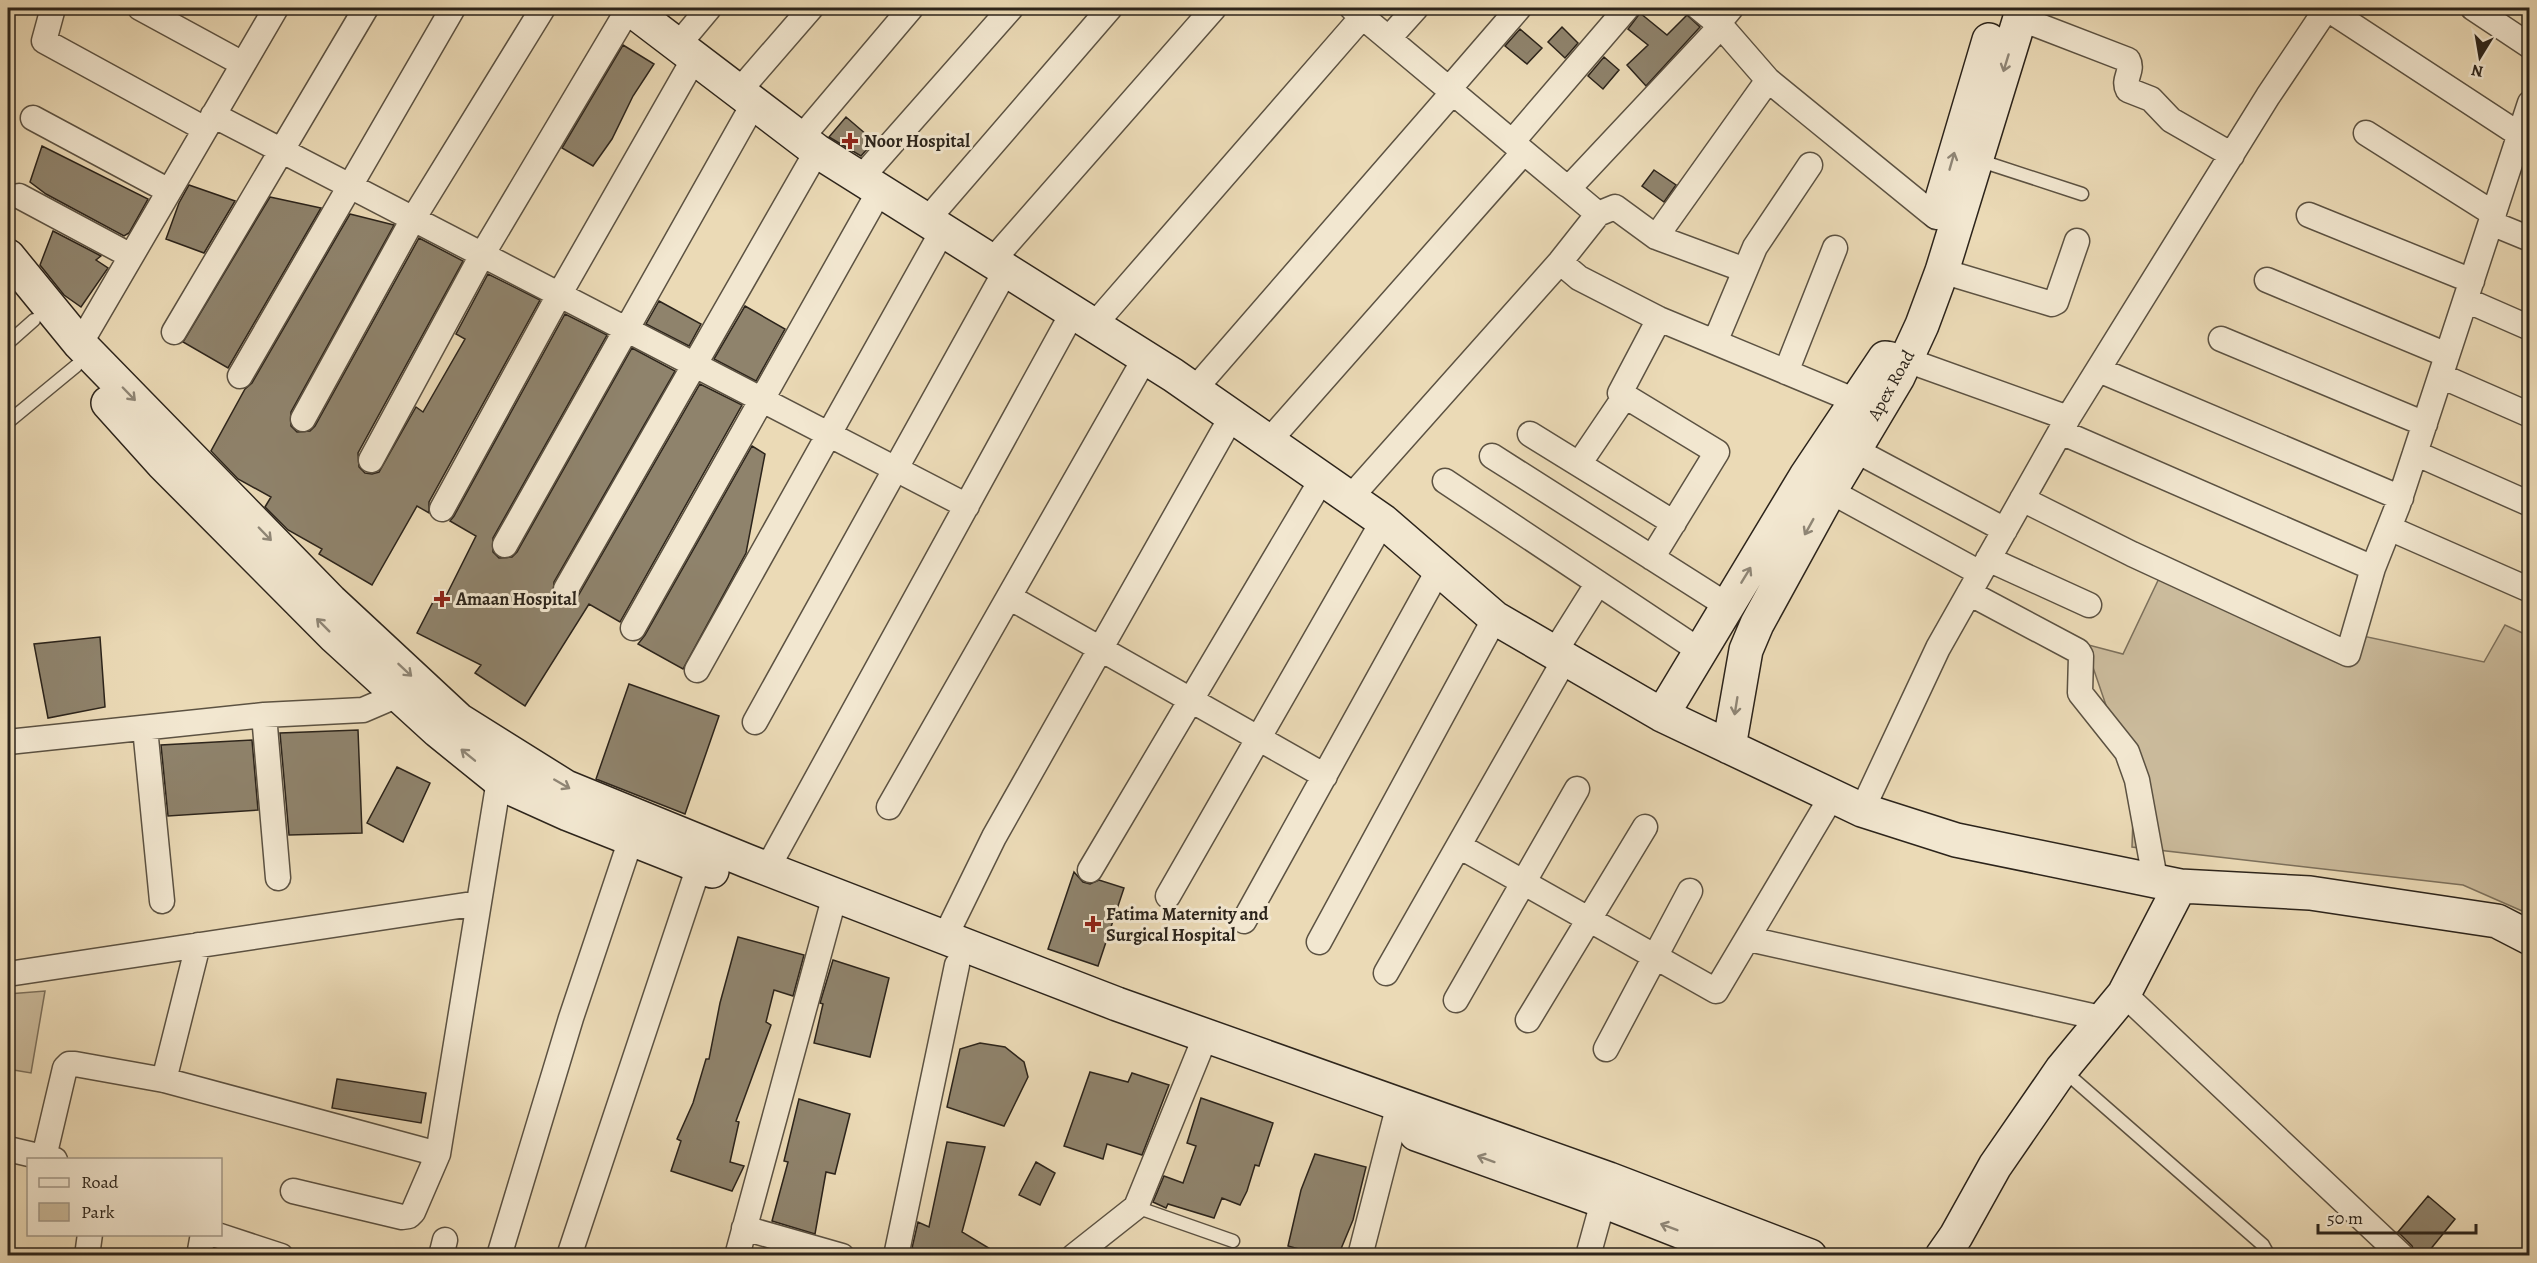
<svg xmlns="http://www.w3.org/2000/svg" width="2537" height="1263" viewBox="0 0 2537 1263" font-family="Alegreya,serif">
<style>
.green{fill:#cbbb9c;stroke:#7c705c;stroke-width:1.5}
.building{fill:#8f836c;stroke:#2c241b;stroke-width:1.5}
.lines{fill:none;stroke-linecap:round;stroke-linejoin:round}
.lane-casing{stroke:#5c5242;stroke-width:15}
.street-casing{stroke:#5c5242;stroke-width:27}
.secondary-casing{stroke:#2c241b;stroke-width:36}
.lane{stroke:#f2e7d0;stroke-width:12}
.street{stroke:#f2e7d0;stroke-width:24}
.secondary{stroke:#f2e7d0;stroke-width:33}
.oneway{stroke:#8f8676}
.poi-dot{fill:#8f2418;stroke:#f2e7d0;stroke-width:2}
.labels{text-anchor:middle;stroke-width:6;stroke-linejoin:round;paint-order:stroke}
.poi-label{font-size:18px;font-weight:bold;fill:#2c241b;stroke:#f2e7d0;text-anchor:start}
.street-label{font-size:18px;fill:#2c241b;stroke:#f2e7d0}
</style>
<rect width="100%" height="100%" fill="#ebdab6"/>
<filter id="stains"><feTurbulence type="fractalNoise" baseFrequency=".00333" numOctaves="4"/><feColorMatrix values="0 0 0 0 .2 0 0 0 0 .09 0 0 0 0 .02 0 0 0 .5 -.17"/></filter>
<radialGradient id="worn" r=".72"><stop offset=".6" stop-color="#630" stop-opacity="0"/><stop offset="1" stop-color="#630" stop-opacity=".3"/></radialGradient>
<path class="green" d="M2163,570L2337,647L2349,633L2484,662L2505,625L2529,636V914L2463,885L2132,847L2134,787L2085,644L2123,654Z
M45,991L31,1073L8,1069V994Z"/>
<path class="building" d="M1640,13L1667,35L1687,15L1700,27L1646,86L1627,65L1648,45L1628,29Z
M1562,27L1578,43L1565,58L1548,42Z
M1520,29L1542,48L1527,64L1505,46Z
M623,45L654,64L633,96L612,139L593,166L562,148Z
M1604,57L1619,70L1603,89L1588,76Z
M846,117L874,141L861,156L829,137Z
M42,146L148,199L129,233L124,236L46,194L30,182Z
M1654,170L1676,185L1664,202L1642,186Z
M189,185L235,201L204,253L166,239L179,203Z
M270,197L321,208L228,368L183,342Z
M350,214L394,225L291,412V426L297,432L310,431L315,426L419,238L463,261L358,453L359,467L365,473L372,474L379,472L416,407L423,412L465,339L456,334L488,274L540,300L429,502V513L417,506L372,585L319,554L322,549L288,530L265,507L271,497L238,479L211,451L245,389L252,383Z
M53,231L101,256L96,260L108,268L81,307L64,295L40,265Z
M659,301L701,324L689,346L646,324Z
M745,306L785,329L756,381L714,359Z
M565,314L607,335L493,538V552L499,558L512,557L517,552L632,348L675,371L554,582L553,596L559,602H573L578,596L700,384L742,405L620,622L589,604L525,706L475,673L481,665L417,633L435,598L443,602L476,536L450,521L454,516Z
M752,446L765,454L746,553L683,669L638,644L645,635Z
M100,637L105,707L48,718L34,644Z
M629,684L719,716L685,814L596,779Z
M358,730L362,833L289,835L280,733Z
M252,740L258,810L168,816L161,745Z
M397,767L430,783L403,842L367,823Z
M1074,872L1083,882L1090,884L1099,880L1124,888L1098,966L1048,949Z
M738,937L804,955L793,996L774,990L766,1022L771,1025L736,1121L739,1122L730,1162L744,1166L732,1191L671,1171L681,1141L677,1139L693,1103L706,1059H709L720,1003Z
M833,960L889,978L870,1057L814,1043L823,1004L820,1003Z
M980,1043L1005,1047L1024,1062L1028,1077L1004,1126L947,1107L960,1049Z
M1090,1072L1128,1082L1132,1073L1169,1085L1142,1155L1107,1144L1103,1159L1064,1146Z
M337,1079L426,1093L421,1123L332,1108Z
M1201,1098L1273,1123L1259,1166L1255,1165L1247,1191L1240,1205L1222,1198L1214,1218L1168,1204L1166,1208L1153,1202L1164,1176L1183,1183L1196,1146L1187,1143Z
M799,1099L850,1114L835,1174L826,1172L815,1234L772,1221L788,1162L784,1161Z
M947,1142L985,1147L962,1232L1002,1256H935L912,1248L918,1222L929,1227Z
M1315,1154L1366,1167L1353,1220L1338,1256H1324L1288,1246L1301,1190Z
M1036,1162L1055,1173L1040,1205L1019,1195Z
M2428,1196L2455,1219L2425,1256H2416L2412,1246L2398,1232Z"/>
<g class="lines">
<g class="lane-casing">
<path id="lane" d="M1978,160L2082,194
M8,343L34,320
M8,422L76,366
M2063,1070L2263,1245L2269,1256
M1136,1207L1233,1241"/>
</g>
<g class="street-casing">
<path id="street" d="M53,8L44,41L205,129
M140,8L243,64
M1352,8L1598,214
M1699,8L1721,26L1768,80L1936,217
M2326,8L2520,135
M2473,8L2530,46
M2019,18L2128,60C2134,71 2122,79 2128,90L2151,99L2171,120L2232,155
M1389,38L1416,8
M678,45L709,8
M1449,89L1519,8
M739,91L811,8
M213,115L967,506
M33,118L169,191
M2366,133L2494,214
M801,138L911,8
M1512,142L1627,8
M861,178L1011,8
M1568,189L1721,26V20L1731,8
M19,196L131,256
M2309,215L2472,281
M927,220L1110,8
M2491,223L2530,239
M1656,237L1768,80
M992,261L1214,8
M1560,262L1579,278L1659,319L1856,401
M1942,271L2052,304L2056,302L2077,241
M2267,280L2447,355
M2466,300L2530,328
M1094,325L1363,16
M174,332L366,8
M2221,339L2425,424
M1715,342L1755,247L1810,165
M80,344L276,8
M1890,354L2068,418
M2099,370L2401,498
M1786,372L1835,248
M240,376L453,8
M2441,376L2530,415
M1194,390L1453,92
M303,419L413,219L543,8
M2061,432L2373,568
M1530,434L1674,523
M1268,442L1524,152
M1855,450L2005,530
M2415,453L2530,504
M1492,456L1728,606
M371,460L482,255L629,8
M1579,464L1625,396
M1445,481L1700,651
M1830,491L1980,573
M1350,498L1560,262L1598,214L1615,207L1656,237L1745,270
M2022,499L2132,554L2348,654L2373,568L2398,505L2530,103
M442,509L559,295L695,57
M2389,528L2530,590
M505,545L754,103
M1652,558L1717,452L1620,393L1659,319
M1988,559L2089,605
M566,589L817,151
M1969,593L2078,651L2081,656L2080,693L2127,752L2137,780L2155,879
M1009,597L1325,776
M633,628L880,190
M1554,653L1598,583
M697,670L943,230
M264,715L278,878
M755,722L1006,270
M145,728L162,901
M8,742L264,715L363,710L398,695
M889,807L1145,358
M1862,810L1938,648L2068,418L2268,96L2327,8
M1459,846L1716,991L1832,796
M767,869L1073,312
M1090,870L1322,479
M1168,896L1383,521
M1244,921L1439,569
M945,937L994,837L1232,416
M1749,939L2105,1019
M1319,942L1495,618
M1386,973L1565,659
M8,974L479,903
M2124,994L2402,1256
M1456,1000L1577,789
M1528,1020L1645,827
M1606,1049L1690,891
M164,1080L198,945
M8,1149L55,1160
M44,1157L65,1068L69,1064H75L164,1080L438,1154L499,780L503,767
M293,1191L402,1217L409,1216L413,1212L438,1154
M744,1228L842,1256
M214,1234L281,1256
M87,1256L90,1234
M199,1256L203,1234
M441,1256L445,1240
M499,1256L571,1018L631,839
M569,1256L699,866
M737,1256L835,895
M896,1256L957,965
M1074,1256L1136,1207L1206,1035
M1360,1256L1399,1104
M1588,1256L1607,1187"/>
</g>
<g class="secondary-casing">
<path id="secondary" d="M629,8L817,151L1173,375L1383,521L1495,618L1662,715L1862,810L1956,840L2180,886L2310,893L2497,921L2530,938
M1938,212L1989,40
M8,256L80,344L331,601L459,720L566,787L747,861L1117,1004L1609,1179L1810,1256
M108,403L162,463L335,637L438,731L506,786L568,814L712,871
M1662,715L1806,476L1885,358
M1729,747L1746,650L1757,624L1830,491L1898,377L1922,325L1942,271L2023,8
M1416,1134L1603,1201L1743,1256
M1942,1256L1956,1236L1995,1166L2062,1069L2124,994L2180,886"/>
</g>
<use href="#lane" class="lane"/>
<use href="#street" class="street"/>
<use href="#secondary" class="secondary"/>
</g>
<defs><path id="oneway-shaft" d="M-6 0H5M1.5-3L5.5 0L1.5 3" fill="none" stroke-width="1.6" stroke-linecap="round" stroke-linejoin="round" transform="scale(1.5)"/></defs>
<g class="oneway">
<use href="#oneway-shaft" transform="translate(2006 63) rotate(107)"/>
<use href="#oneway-shaft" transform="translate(1952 161) rotate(-74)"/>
<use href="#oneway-shaft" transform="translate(129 394) rotate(46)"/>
<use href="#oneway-shaft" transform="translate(1809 527) rotate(119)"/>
<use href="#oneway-shaft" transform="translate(265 534) rotate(46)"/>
<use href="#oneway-shaft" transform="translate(1746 575) rotate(-59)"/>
<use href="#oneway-shaft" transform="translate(323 625) rotate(-135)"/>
<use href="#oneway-shaft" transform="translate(405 670) rotate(43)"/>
<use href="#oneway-shaft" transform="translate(1736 706) rotate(99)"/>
<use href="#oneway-shaft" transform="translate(468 755) rotate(-141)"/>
<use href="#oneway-shaft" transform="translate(562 784) rotate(30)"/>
<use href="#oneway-shaft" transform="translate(1486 1159) rotate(-160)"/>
<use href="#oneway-shaft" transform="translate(1669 1227) rotate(-159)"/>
</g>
<g class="poi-dot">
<path d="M847 132h6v6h6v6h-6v6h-6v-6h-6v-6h6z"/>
<path d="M439 590h6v6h6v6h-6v6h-6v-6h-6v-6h6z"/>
<path d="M1090 915h6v6h6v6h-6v6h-6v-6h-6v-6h6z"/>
</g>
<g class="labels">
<g class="poi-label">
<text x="864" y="147">Noor Hospital</text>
<text x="456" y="605">Amaan Hospital</text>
<text x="1106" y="920">Fatima Maternity and<tspan x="1106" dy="21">Surgical Hospital</tspan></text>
</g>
<g class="street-label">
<text transform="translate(1891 385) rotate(-61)" y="6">Apex Road</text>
</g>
</g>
<rect width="2537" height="1263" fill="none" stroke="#ebdab6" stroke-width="30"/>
<rect x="9" y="9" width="2519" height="1245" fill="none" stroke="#2c241b" stroke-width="3"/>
<rect x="15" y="15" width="2507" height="1233" fill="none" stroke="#2c241b" stroke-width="1.5"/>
<rect x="27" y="1158" width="195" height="78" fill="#f2e7d0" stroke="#a39988" stroke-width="1.5"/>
<rect x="39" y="1178" width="30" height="9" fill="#f2e7d0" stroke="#a39988" stroke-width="1.5"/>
<text x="81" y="1188" font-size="18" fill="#2c241b">Road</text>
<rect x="39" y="1203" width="30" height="18" fill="#cbbb9c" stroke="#a39988" stroke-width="1.5"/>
<text x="81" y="1218" font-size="18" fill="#2c241b">Park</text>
<g transform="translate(2480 57) rotate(191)" stroke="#f2e7d0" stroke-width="4.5" paint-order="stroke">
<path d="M0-4.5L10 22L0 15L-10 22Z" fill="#2c241b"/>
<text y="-9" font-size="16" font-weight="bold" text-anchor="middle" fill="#2c241b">N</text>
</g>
<path d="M2318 1224v9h158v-9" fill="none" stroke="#2c241b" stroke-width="3"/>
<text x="2327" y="1224" font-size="18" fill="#2c241b" stroke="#f2e7d0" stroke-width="4.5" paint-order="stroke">50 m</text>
<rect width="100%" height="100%" filter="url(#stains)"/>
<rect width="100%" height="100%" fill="url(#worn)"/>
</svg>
